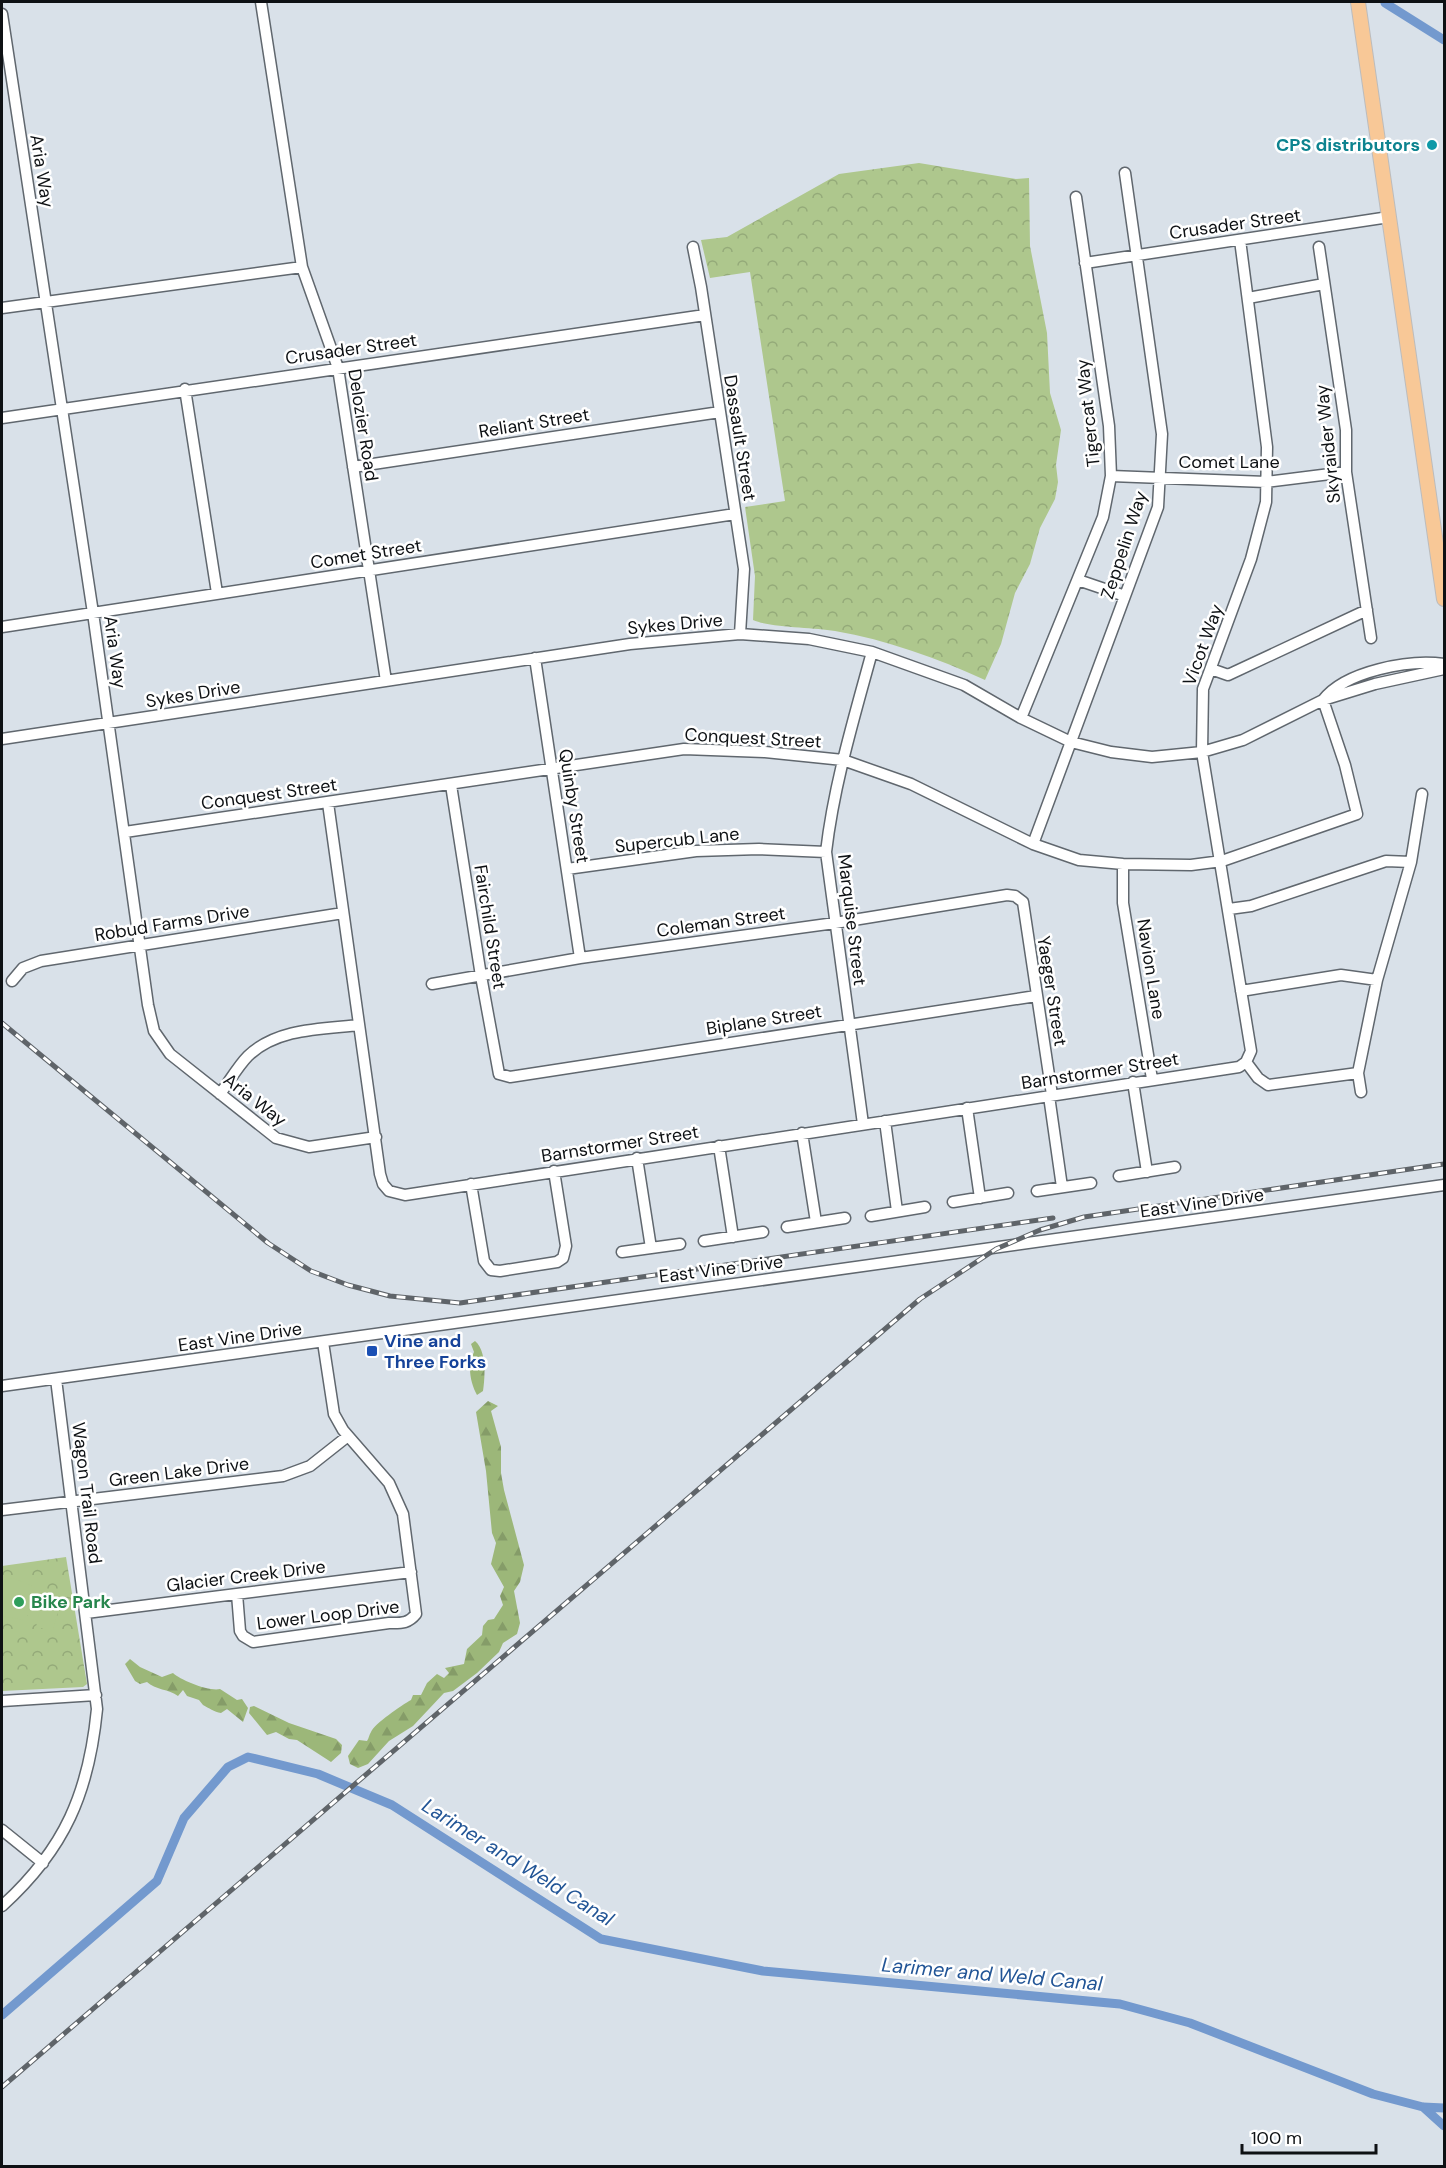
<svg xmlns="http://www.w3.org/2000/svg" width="1446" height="2168" viewBox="0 0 1446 2168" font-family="'DM Sans',sans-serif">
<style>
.forest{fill:url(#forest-firs)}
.park{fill:url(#park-crowns)}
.pitch{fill:#aec78d}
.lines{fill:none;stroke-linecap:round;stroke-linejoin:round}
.canal{stroke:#7399ce;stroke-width:9}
.minor-casing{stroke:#60676e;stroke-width:13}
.major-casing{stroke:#bcbcbd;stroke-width:16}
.minor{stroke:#fff;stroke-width:10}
.major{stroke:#f8c897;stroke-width:14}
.rail-casing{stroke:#5f6469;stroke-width:5}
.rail{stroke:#fff;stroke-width:3;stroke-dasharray:9;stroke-linecap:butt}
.culture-dot{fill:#0f9aa8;stroke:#fff;stroke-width:2}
.transit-dot{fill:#1a4fb4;stroke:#fff;stroke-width:2}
.leisure-dot{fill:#2e9e5b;stroke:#fff;stroke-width:2}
.labels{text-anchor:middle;stroke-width:5;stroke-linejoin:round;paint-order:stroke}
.culture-label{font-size:18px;font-weight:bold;fill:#0d838f;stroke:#fff;text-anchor:end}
.street-label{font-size:18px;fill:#0e1114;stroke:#fff}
.transit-label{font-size:18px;font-weight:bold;fill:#164399;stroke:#fff;text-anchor:start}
.leisure-label{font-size:18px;font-weight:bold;fill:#27864d;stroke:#fff;text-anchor:start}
.water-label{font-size:20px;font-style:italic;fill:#225596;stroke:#fff}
</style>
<defs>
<pattern id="forest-firs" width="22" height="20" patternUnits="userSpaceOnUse" patternTransform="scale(1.5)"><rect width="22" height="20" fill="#9cb779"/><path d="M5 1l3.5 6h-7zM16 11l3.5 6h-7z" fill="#859c68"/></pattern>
<pattern id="park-crowns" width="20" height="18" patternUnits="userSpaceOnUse" patternTransform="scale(1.5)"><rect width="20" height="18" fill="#aec78d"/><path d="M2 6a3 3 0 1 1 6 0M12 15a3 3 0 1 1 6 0" fill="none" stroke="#94aa79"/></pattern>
</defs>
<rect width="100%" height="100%" fill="#d9e1e9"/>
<path class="forest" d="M475,1341C487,1351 485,1377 483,1391L477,1395C470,1382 467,1365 474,1352L471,1344Z
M488,1401L498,1406L491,1411L501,1447V1473L504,1490L524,1565L520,1582L514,1591L520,1623L517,1634L503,1643L499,1652L477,1673L453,1691L444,1693L413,1726L389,1741L368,1764L358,1768L350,1764L348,1756L359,1740L367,1741C369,1738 369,1735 371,1732C374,1724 402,1705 411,1700L413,1695H421L427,1683L437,1674L444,1678L449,1673L445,1668L464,1664L467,1649L482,1635L483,1626L488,1620L494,1619L503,1605L500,1596L504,1587L491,1564L496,1543L492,1533L486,1471L476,1412Z
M130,1659L140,1667L162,1677L173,1673C180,1680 210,1692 220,1689L237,1700L242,1699L248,1708L243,1722L227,1709L221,1713C214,1712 209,1708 203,1705L199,1700L187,1696L183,1690L178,1696C169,1689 155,1690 147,1682L140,1684L135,1681L125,1664Z
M254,1706L289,1723L336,1739L342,1745L341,1753L331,1762L297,1740L289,1739L276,1732L267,1735L249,1713L250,1707Z"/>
<path class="park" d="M919,163L1016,179L1029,178L1030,246L1047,333L1050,393L1061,430L1056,465L1058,482L1055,499L1040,528L1030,564L1015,593L1001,644L985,680C937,658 887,640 835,631C813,627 771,628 753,620L755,576L745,507L785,501L750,272L710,278L701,240L727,237L839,174Z
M66,1557L87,1684L83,1687L2,1691V1566Z"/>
<path class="pitch" d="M14,1578L34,1587L39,1594L33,1610L23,1620L2,1616V1580Z
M43,1595L61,1599L53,1631L36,1627Z"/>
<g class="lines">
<path class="canal" d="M1385,3L1444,40
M2,2015L157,1881L184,1818L228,1767L248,1757L318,1774L392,1805L601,1939L763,1971L1120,2004L1190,2023L1373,2094L1423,2107L1444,2108
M1423,2107L1444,2126"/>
<g class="minor-casing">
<path id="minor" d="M261,2L302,267L338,368L386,681
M2,14L93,613L148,1005L154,1031L170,1054L276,1138L309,1147L376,1137
M1240,240L1267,447L1266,502L1251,559L1203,689L1202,752L1251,1051L1246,1062
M693,247L701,287L744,569L740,634
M1319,247L1346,430V472L1371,638
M1085,263L1389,217
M1248,298L1324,284
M2,308L302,267
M185,389L217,593
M2,418L705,315
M353,467L720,412
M1111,476L1266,482L1346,472
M1078,580L1125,596
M2,627L735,514
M535,658L580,958
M1211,669L1228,675L1367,610
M1323,700C1345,671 1410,659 1444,664
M1021,718L1103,517L1111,476L1109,426L1076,197
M2,739L630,644L740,634L809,639L872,652L964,685L1021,718L1071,742L1111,752L1152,757L1202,752L1243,740L1323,700L1375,684L1444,669
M451,785L481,976L499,1074L510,1077L1036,996
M328,803L380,1174L383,1184L389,1191L405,1195L1239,1067L1246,1062
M125,832L684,749L765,752L843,760L911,784L1033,844L1079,860L1123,864L1191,865L1222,861L1357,814L1345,765L1323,700
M1033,844L1158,507L1162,434L1125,173
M1123,864V903L1152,1079
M567,869L696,851L759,849L826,852
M1229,909L1251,906L1386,861L1411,862
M12,981L23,968L41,961L343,913
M432,984L580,958L835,923L1007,895L1015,896L1023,902L1052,1095
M1241,991L1341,975L1377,980
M1246,1062L1258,1078L1268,1085L1358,1073
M1133,1082L1147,1172
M1361,1092L1358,1073L1377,980L1411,862L1422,794
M220,1094C229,1082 238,1066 248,1056C277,1028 322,1029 359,1025
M1049,1096L1062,1187
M967,1108L980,1198
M885,1121L897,1211
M863,1124L826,852C834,784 854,718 872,652
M802,1133L816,1222
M719,1146L733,1237
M637,1158L651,1248
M1119,1176L1175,1167
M471,1184L484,1261L491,1270L500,1271L557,1262L563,1258L566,1246L554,1171
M1037,1191L1091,1183
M953,1202L1008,1193
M871,1216L925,1207
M787,1227L845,1218
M704,1241L763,1232
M622,1252L680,1244
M2,1386L1444,1185
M2,1510L283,1476L310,1466L348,1436
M237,1594L240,1631L243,1636L253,1642L389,1623C401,1623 408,1624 416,1614L403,1514L389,1483L343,1430L334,1414L323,1342
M86,1613L411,1572
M2,1701L96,1695
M2,1830L43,1863
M2,1906C65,1849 89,1792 97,1709L56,1379"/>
</g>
<g class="major-casing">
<path id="major" d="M1358,2L1444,599"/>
</g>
<use href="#minor" class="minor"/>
<use href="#major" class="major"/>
<g class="rail-casing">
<path id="rail" d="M2,1023L268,1243L311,1271L348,1285L390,1296L460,1303L1053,1218
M2,2087L920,1299L996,1249L1040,1230L1084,1217L1444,1164"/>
</g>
<use href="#rail" class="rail"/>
</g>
<circle class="culture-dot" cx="1432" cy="145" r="6"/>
<rect class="transit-dot" x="366" y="1345" width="12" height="12" rx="3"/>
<circle class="leisure-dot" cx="19" cy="1602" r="6"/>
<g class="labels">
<g class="culture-label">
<text x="1420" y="151">CPS distributors</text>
</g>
<g class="street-label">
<text transform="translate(42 171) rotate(81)" y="6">Aria Way</text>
<text transform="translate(1235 224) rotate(-8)" y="6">Crusader Street</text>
<text transform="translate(351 349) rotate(-8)" y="6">Crusader Street</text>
<text transform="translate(1088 413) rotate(-96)" y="6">Tigercat Way</text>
<text transform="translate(534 423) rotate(-9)" y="6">Reliant Street</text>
<text transform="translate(363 425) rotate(81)" y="6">Delozier Road</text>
<text transform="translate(740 438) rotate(81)" y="6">Dassault Street</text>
<text transform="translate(1328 444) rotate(-96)" y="6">Skyraider Way</text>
<text x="1229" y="468">Comet Lane</text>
<text transform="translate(1124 545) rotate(-72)" y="6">Zeppelin Way</text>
<text transform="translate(366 554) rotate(-9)" y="6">Comet Street</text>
<text transform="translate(675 624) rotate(-5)" y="6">Sykes Drive</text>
<text transform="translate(1203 645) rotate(-70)" y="6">Vicot Way</text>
<text transform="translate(115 652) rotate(82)" y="6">Aria Way</text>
<text transform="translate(193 694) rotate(-9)" y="6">Sykes Drive</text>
<text transform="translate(753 738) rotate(3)" y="6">Conquest Street</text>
<text transform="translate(269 794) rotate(-8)" y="6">Conquest Street</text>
<text transform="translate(574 806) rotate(81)" y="6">Quinby Street</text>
<text transform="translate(677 840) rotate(-6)" y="6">Supercub Lane</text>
<text transform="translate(852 920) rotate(83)" y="6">Marquise Street</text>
<text transform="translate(721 922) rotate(-8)" y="6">Coleman Street</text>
<text transform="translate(172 923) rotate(-9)" y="6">Robud Farms Drive</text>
<text transform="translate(490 927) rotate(81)" y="6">Fairchild Street</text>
<text transform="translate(1151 969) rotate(81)" y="6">Navion Lane</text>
<text transform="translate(1052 991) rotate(81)" y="6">Yaeger Street</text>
<text transform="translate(764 1020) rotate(-9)" y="6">Biplane Street</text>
<text transform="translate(1100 1071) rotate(-9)" y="6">Barnstormer Street</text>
<text transform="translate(255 1100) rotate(38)" y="6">Aria Way</text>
<text transform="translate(620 1144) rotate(-9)" y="6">Barnstormer Street</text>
<text transform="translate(1202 1203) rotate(-8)" y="6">East Vine Drive</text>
<text transform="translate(721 1269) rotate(-7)" y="6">East Vine Drive</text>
<text transform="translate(240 1337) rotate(-8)" y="6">East Vine Drive</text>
<text transform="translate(179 1472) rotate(-7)" y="6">Green Lake Drive</text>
<text transform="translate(87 1493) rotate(83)" y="6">Wagon Trail Road</text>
<text transform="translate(246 1576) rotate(-7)" y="6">Glacier Creek Drive</text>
<text transform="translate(328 1615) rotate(-7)" y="6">Lower Loop Drive</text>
</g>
<g class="transit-label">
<text x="384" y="1347">Vine and<tspan x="384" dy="21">Three Forks</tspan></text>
</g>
<g class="leisure-label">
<text x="31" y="1608">Bike Park</text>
</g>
<g class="water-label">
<text transform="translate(518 1862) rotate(32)" y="7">Larimer and Weld Canal</text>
<text transform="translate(992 1974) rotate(5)" y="7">Larimer and Weld Canal</text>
</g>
</g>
<rect width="1446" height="2168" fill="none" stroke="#0e1114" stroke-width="6"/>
<path d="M1242 2144v9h134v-9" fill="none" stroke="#0e1114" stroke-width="3"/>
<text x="1251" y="2144" font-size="18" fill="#0e1114" stroke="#ffffff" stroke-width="4.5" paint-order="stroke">100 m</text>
</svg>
